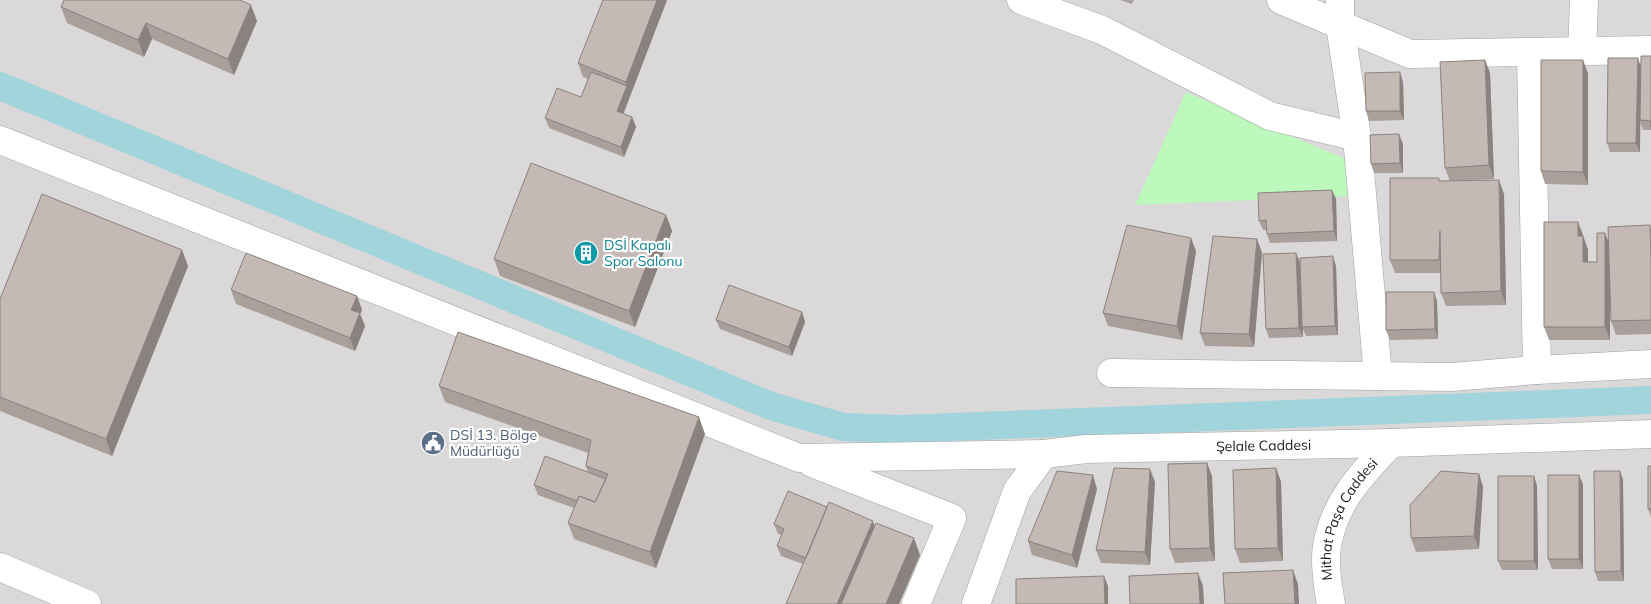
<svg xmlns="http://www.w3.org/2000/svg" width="1651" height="604" viewBox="0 0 1651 604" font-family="Mulish,sans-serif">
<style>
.residential{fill:#dad8d8}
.park{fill:#bdf9bc}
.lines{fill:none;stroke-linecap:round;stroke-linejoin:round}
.canal{stroke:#a1d4db;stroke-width:28}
.minor-casing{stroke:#a2a2a2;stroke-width:29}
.minor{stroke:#fff;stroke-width:28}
.wall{fill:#a99f9b}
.shaded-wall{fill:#89827e}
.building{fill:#c4b9b4;stroke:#89827e}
.labels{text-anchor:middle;stroke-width:4.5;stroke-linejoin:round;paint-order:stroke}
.culture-label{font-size:14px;fill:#0d838f;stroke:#fff;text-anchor:start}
.service-label{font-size:14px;fill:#4e5e75;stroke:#fff;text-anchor:start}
.street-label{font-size:14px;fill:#1b1b1b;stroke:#fff}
</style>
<rect width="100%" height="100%" fill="#ede8e1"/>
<path class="residential" d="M0,0H1651V604H0Z"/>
<path class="park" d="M1186,92L1346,159L1351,196L1135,205Z"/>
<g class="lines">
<path class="canal" d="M0,86L771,406L843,427L901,429L1651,400"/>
<g class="minor-casing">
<g id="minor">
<path d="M1021,0L1102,30L1270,116L1357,137"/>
<path d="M1281,0L1410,54L1651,50"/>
<path d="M1340,0V25L1357,137L1378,376"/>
<path d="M1582,51L1584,0"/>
<path d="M1531,52L1537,370"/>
<path d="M0,140L799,458L1044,454"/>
<path d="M1111,373L1452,377L1537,370L1651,364"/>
<path d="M812,463L952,518L916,604"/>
<path d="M0,567L87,604"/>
<path id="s1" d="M976,604L1017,491L1044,454L1086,449L1391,443L1651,434"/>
<path id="s2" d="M1331,604C1328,588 1324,563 1327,546C1335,501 1361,475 1391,443"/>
</g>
</g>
<use href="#minor" class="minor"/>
</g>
<path class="wall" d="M667,0L623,114L632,117L636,127L624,157L549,128L545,118L581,97L588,79L583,77L578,63Z
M1120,0H1134L1132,4Z
M61,7L257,21L234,75L152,39L144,57L67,23Z
M1651,56V130H1643L1640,121V152H1610L1607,143L1638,58L1641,68Z
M1485,60L1490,73L1494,179L1450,181L1445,168Z
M1583,60L1588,74V185L1545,184L1541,171Z
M1403,82L1404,120L1369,121L1366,111Z
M1403,144V173H1374L1371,164Z
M1440,181L1504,194L1506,305L1446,306L1441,293V273H1395L1390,260Z
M1332,190L1336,199L1337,241L1270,243L1267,234V230H1263L1259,221Z
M666,215L672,231L635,327L500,276L494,259Z
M1651,228V334L1616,335L1611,321L1610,284V340H1549L1544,327L1583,235L1588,250V262H1597L1605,233L1609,243Z
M1257,239L1262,253L1254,347L1205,346L1200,333Z
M1196,251L1182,340L1108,326L1103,313Z
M1300,262L1303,337L1269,338L1266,329Z
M188,266L112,456L0,411V299Z
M1336,266L1338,335L1306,336L1302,327Z
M231,290L357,296L362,310L360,314L365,326L355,351L236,304Z
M1437,301L1438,339L1390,340L1386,330Z
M802,312L805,322L792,356L720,329L716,320Z
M439,386L705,434L656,568L574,539L568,523L574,508L538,495L534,485L588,473L586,466L588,453L445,402Z
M1207,463L1212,476L1215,561L1175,563L1170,549Z
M1651,466V517L1648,509Z
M1276,468L1281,482L1283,561L1240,563L1235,549Z
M1620,471L1623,480L1624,581H1598L1595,572Z
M1479,474L1483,487L1479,549L1416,552L1411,538Z
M1534,476L1537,486L1538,570H1502L1498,561Z
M1155,482L1150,565L1101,563L1096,550Z
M1583,484V569H1552L1548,559Z
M1097,489L1077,568L1032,555L1028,541Z
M774,524L875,526L920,555L899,604H786L803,564L781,556L777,546L782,535L778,534Z"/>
<path class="shaded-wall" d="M657,0H667L621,120L617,111L627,86L626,82Z
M251,5L257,21L234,75L228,59Z
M146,23L152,39L144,57L138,40Z
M1638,58L1641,68L1640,152L1636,143Z
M1485,60L1490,73L1494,179L1489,165Z
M1583,60L1588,74V185L1583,172Z
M1400,72L1403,82L1404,120L1400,111Z
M632,117L636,127L624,157L621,147Z
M1399,134L1403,144V173L1400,163Z
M1499,180L1504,194L1506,305L1501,291Z
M1332,190L1336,199L1337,241L1334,231Z
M666,215L672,231L635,327L629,311Z
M1578,222L1583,235V250L1578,236Z
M1605,233L1610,246V340L1605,327Z
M1583,236L1588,250V275L1583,262Z
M1191,238L1196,251L1182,340L1177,326Z
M1257,239L1262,253L1254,347L1249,334Z
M182,250L188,266L112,456L106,439Z
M1296,253L1300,262L1303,337L1299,328Z
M1333,256L1336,266L1338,335L1335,326Z
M1434,292L1437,301L1438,339L1435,329Z
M357,296L362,310L360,314L365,326L355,351L350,338L351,310Z
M802,312L805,322L792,356L789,347Z
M699,417L705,434L656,568L650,552Z
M1207,463L1212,476L1215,561L1210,548Z
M1276,468L1281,482L1283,561L1278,548Z
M1150,469L1155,482L1150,565L1145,552Z
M1620,471L1623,480L1624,581L1621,571Z
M1479,474L1483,487L1479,549L1474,536Z
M1093,475L1097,489L1077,568L1072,555Z
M1579,475L1583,484V569L1579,559Z
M1534,476L1537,486L1538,570L1534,561Z
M873,521L879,538L850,604H837Z
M914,538L920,555L899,604H886Z
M1293,570L1298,584L1299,604H1295Z
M1198,573L1203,586L1204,604H1200Z
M1104,576L1108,586V604H1105Z"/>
<path class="building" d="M64,0H240L251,5L228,59L146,23L138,40L61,7Z
M603,0H657L626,82L578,63Z
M1641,56H1651V127V121L1640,120Z
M1608,58H1638L1636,143H1607Z
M1485,60L1489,165L1445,168L1440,62Z
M1541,60H1583V172L1541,171Z
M591,72L627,86L617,111L632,117L621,147L545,118L557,88L581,97Z
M1400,72V111H1366L1365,73Z
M1399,134L1400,163L1371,164L1370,135Z
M531,163L666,215L629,311L494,259Z
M1390,178H1439V181L1499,180L1501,291L1441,293L1440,231L1439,260H1390Z
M1332,190L1334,231L1267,234L1266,220L1259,221L1258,193Z
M42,194L182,250L106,439L0,397V299Z
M1544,222H1578V236H1583V262H1597V233H1605V327H1544Z
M1127,225L1191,238L1177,326L1103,313Z
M1650,225L1651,261V320L1611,321L1608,227Z
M1213,236L1257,239L1249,334L1200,333Z
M246,253L357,296L351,310L360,313L350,338L231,290Z
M1296,253L1299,328L1266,329L1263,254Z
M1333,256L1335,326L1302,327L1300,258Z
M729,285L802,312L789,347L716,320Z
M1386,292H1434L1435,329L1386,330Z
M458,332L699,417L650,552L568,523L579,496L595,502L608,474L586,466L591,440L439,386Z
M545,456L606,479L595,502L579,496L577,501L534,485Z
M1207,463L1210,548L1170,549L1168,464Z
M1648,466H1651V509H1648Z
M1114,468L1150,469L1145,552L1096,550Z
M1276,468L1278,548L1235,549L1233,470Z
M1057,471L1093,475L1072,555L1028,541Z
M1441,471L1479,474L1474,536L1411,538L1410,505Z
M1594,471H1620L1621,571L1595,572Z
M1548,475H1579V559H1548Z
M1498,476H1534V561H1498Z
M788,491L827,507L806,558L777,546L784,529L774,524Z
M829,502L873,521L837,604H786Z
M876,523L914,538L886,604H841Z
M1293,570L1295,604H1225L1223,573Z
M1198,573L1200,604H1130L1129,576Z
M1104,576L1105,604H1016V579Z"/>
<defs>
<g id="building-disc" transform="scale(1.25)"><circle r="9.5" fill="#0f9aa8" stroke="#fff"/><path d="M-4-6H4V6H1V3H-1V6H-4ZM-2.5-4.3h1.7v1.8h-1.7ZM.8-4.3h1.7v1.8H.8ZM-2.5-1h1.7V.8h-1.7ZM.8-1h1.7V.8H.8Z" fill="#fff"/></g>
<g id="civic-disc" transform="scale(1.25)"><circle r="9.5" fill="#5c6f8a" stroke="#fff"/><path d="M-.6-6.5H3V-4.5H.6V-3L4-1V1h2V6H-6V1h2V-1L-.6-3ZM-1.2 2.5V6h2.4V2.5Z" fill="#fff"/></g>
</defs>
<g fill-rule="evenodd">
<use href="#building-disc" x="586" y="253"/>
<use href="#civic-disc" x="433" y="443"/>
</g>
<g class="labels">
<g class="culture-label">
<text x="604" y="250">DSİ Kapalı<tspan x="604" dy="16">Spor Salonu</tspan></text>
</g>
<g class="service-label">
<text x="450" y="440">DSİ 13. Bölge<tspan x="450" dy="16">Müdürlüğü</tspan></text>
</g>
<g class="street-label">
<text dy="5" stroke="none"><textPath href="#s1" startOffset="386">Şelale Caddesi</textPath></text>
<text dy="5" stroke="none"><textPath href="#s2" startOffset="91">Mithat Paşa Caddesi</textPath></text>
</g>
</g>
</svg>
